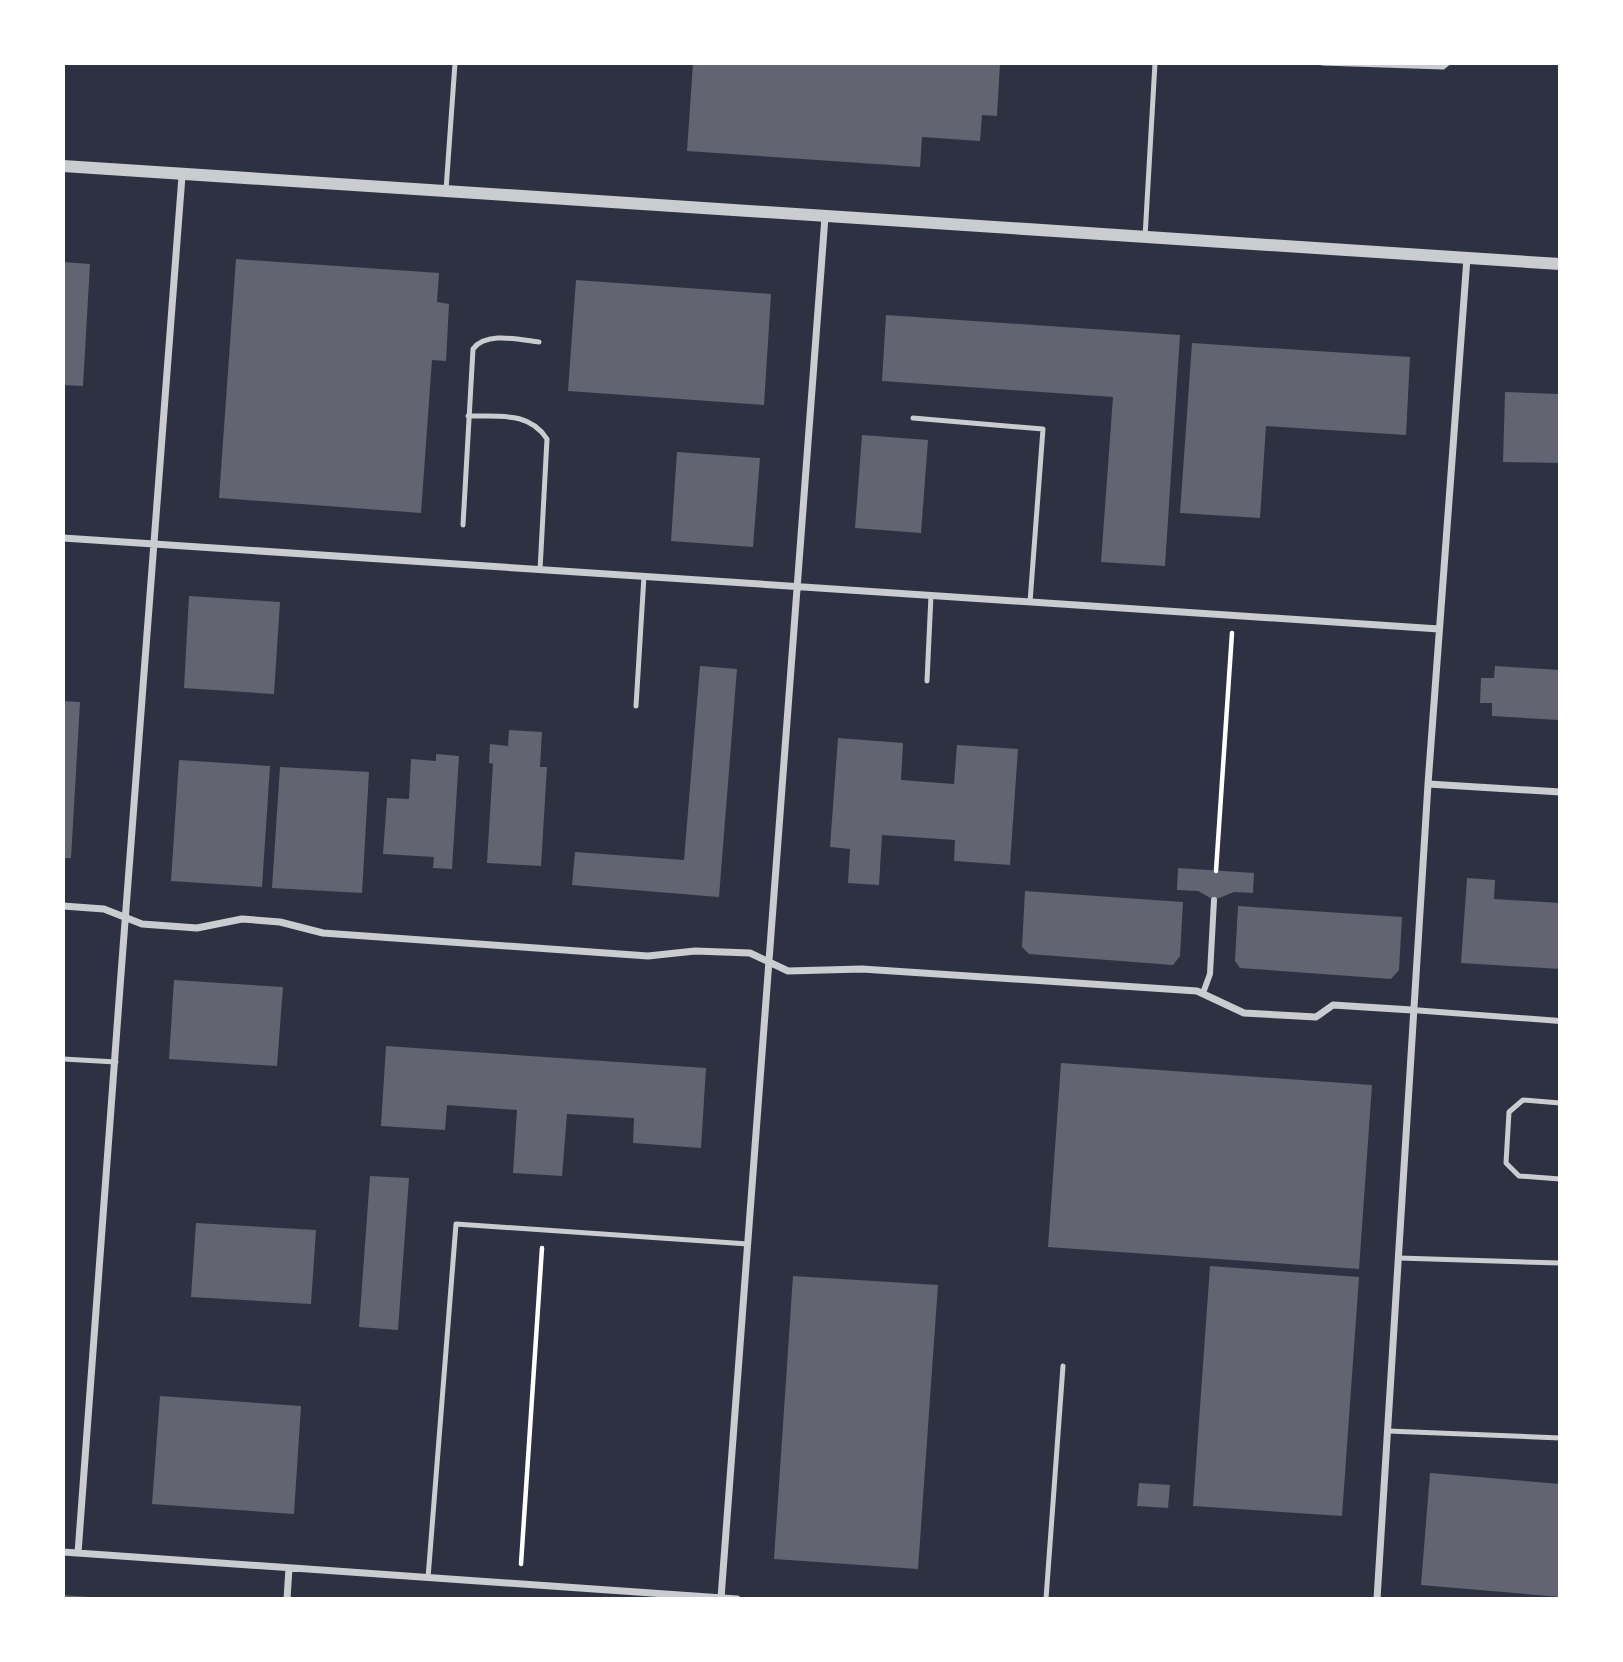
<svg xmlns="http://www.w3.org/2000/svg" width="1623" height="1662" viewBox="0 0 1623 1662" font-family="'DM Sans',sans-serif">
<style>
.building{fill:#626471}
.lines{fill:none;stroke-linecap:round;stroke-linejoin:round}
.path{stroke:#fff;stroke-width:4.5}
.service{stroke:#caccd0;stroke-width:5}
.pedestrian{stroke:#caccd0;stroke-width:6}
.minor{stroke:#caccd0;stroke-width:7}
.tertiary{stroke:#caccd0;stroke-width:12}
</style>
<rect width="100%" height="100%" fill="#2d3142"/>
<path class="building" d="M693,63H1000L997,116L982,115L980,141L922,137L920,167L687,151Z
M236,259L439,273L437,302L449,304L446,361L432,360L421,513L219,498Z
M63,262L90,264L83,386L63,385Z
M576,280L771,294L764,405L568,391Z
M886,315L1180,335L1165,566L1101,562L1113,397L882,381Z
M1192,343L1410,357L1406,435L1266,426L1260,518L1180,513Z
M1505,392L1560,394V463L1503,462Z
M862,435L928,440L921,533L855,528Z
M677,452L760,458L753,547L671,541Z
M189,596L280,602L274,694L184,688Z
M700,666L737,669L719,897L572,885L575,852L684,860Z
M1495,666L1560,670V720L1492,716V703H1480L1481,678H1494Z
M63,701L80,702L71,858H63Z
M509,730L542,732L540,767H547L541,866L487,863L493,764L489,763L490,744L508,746Z
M838,738L903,743L901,780L954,784L957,745L1018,749L1010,865L954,861L955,840L882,835L879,885L848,883L850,849L830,847Z
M436,754L459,756L452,869L433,868L434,857L383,854L387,798L409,799L411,759L436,761Z
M179,760L270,766L262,887L171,881Z
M280,767L369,772L362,893L272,888Z
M1178,868L1254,873L1253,893L1234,892L1214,900L1198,891L1177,890Z
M1467,878L1495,880L1494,899L1560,903V969L1461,963Z
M1025,891L1183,902L1180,956L1173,965L1029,954L1022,947Z
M1238,906L1402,917L1399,970L1391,979L1240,968L1235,961Z
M174,980L283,987L277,1066L169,1059Z
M386,1046L706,1068L701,1148L633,1143L634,1118L567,1114L562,1176L513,1173L517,1110L447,1105L445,1130L381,1126Z
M1061,1063L1372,1085L1359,1269L1048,1247Z
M370,1176L409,1178L398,1330L359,1327Z
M196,1223L316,1230L311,1304L191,1297Z
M1210,1266L1359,1277L1342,1516L1193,1506Z
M793,1276L938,1285L918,1569L774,1559Z
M160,1396L301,1406L294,1514L152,1504Z
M1430,1473L1560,1484V1597L1421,1585Z
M1139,1483L1170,1485L1168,1508L1137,1506Z
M63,1595L89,1597V1599H63Z"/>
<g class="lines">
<path class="path" d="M1216,871L1232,633
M521,1564L542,1248"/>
<path class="service" d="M1322,63L1443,67L1448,63
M446,190L455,63
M1145,237L1155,63
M468,416C499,417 529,411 547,439L540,570
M913,418L1043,429L1030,602
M463,525L473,349C486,331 520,340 539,342
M927,681L931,595
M636,706L644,576
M63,1059L116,1062
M1560,1103L1523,1100L1509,1112L1506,1163L1519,1176L1560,1179
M1399,1258L1560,1263
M1388,1431L1560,1438
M428,1578L456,1224L748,1244
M1046,1599L1063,1366"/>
<path class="pedestrian" d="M1203,993L1210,974L1214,900
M1412,1010L1560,1021"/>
<path class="minor" d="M63,538L1439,629
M1428,784L1560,792
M63,906L104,909L142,924L197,928L242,919L280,922L323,933L648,956L695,951L750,953L788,971L862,969L1197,991L1244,1013L1316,1017L1333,1005L1412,1010
M63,1552L737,1599
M78,1553C114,1094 143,635 182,176
M721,1598L825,217
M287,1599L289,1568
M1377,1599L1428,784L1467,258"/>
<path class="tertiary" d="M63,166L1560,264"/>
</g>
<rect width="1623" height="1662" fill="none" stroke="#ffffff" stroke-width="130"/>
</svg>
